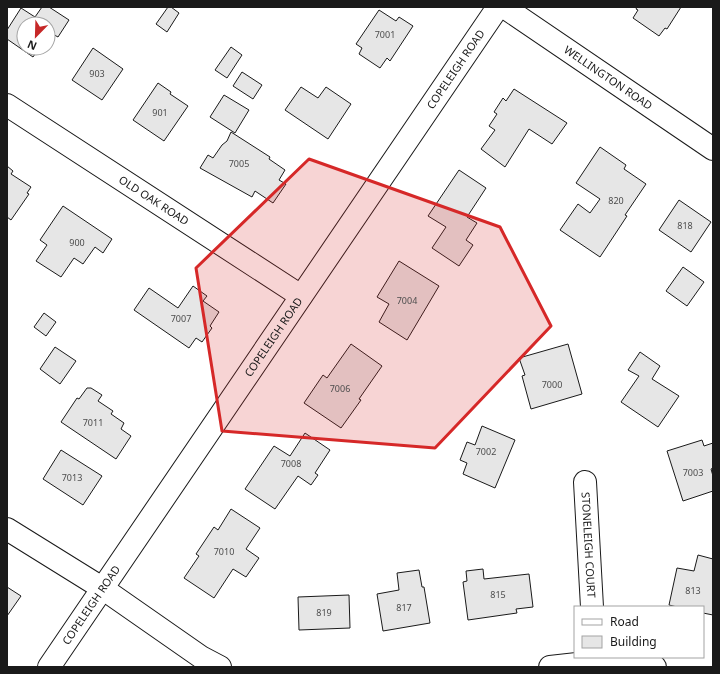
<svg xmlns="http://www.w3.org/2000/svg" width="720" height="674" viewBox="0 0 720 674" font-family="'Noto Sans',sans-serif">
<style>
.building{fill:#e6e6e6;stroke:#1a1a1a}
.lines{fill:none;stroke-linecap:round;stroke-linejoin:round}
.minor-casing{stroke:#1a1a1a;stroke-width:24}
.minor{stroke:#fff;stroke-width:22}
.marked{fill:#d62828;fill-opacity:0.2;stroke:#d62828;stroke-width:3;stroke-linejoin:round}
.labels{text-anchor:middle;stroke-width:3;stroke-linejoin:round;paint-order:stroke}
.number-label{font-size:9px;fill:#4d4d4d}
.street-label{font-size:11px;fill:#1a1a1a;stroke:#fff}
</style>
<rect width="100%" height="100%" fill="#fff"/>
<path class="building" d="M42,7H49L69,20L58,37L49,32L48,34V24H24V48H39L33,57L7,39V30L21,8L35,17Z
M168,7H171L179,13L167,32L156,24Z
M637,7H681L667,29L665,28L659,36L633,18L638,10L636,9Z
M379,10L396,21L399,17L413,26L390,61L387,58L380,68L359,54L362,48L356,44Z
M231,47L242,55L227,78L215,70Z
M93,48L123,69L102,100L72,80Z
M242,72L262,85L253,99L233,86Z
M158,83L171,92L170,94L188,106L164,141L133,120Z
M301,87L318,98L326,87L351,104L328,139L285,110Z
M514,89L567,123L552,144L529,129L505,167L481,149L495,130L489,126L497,114L494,112L503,98L506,101Z
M224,95L249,110L235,133L210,117Z
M231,132L270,157L269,159L285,170L279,180L286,184L273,203L255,191L252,197L200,168L208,155L213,158L222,145L227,141Z
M600,147L626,165L624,169L646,184L625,215L627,216L600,257L560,230L578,204L590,213L600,199L576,183Z
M7,166L13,171L11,174L31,187L27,193L29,194L11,220L7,217Z
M459,170L486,188L467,217L477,223L466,240L473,245L459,266L432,248L446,227L428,216Z
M679,200L711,222L691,252L659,230Z
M63,206L112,239L103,253L95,247L83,264L74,258L61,277L36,261L47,245L40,240Z
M399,261L439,286L407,340L379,322L389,304L377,297Z
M683,267L704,282L687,306L666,291Z
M193,286L207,296L203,301L219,312L210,326L212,328L202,342L196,338L189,348L134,310L149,288L178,308Z
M44,313L56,322L46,336L34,327Z
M351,344L382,366L359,399L361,400L341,428L304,403L323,375L327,378Z
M568,344L582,394L531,409L522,376L525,375L519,358Z
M55,347L76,361L60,384L40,369Z
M640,352L660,366L652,379L679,396L658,427L621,402L639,376L628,370Z
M87,388H91L102,395L98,401L113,411L111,414L124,423L121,429L131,436L116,459L61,422L77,398L79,399Z
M482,426L515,440L495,488L463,474L467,463L460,460L467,442L475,445Z
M305,433L330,450L315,473L318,475L311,485L298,476L275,509L245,489L274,446L290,456Z
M702,440L704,446L713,443V468L711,469L713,476V491L683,501L667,451Z
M61,450L102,476L83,505L43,479Z
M231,509L260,528L246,549L259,558L246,577L233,569L214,598L184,578L199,556L196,554L214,527L218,530Z
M698,555L713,559V615L703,613V607H677L669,605L677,568L694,571Z
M483,569L484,579L529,574L533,607L516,609L517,613L468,620L463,582L467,581L466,571Z
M419,570L422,587H424L430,623L383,631L377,594L399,590L397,573Z
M7,587L21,596L7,616Z
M349,595L350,628L299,630L298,597Z"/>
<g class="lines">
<g class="minor-casing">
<g id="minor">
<path id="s1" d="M504,7L713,149"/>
<path id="s2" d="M7,105L301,296"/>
<path id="s3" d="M585,482L592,607"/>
<path d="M7,529L102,588L201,657L220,667"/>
<path id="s4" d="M49,667L498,7"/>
<path d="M550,667L595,662L655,667"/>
</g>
</g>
<use href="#minor" class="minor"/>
</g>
<path class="marked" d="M309,159L500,227L551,326L435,448L222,431L196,268Z"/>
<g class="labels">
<g class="number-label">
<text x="385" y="38">7001</text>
<text x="97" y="77">903</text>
<text x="160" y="116">901</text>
<text x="239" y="167">7005</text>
<text x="616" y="204">820</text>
<text x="685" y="229">818</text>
<text x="77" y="246">900</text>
<text x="407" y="304">7004</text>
<text x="181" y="322">7007</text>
<text x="552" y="388">7000</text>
<text x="340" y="392">7006</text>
<text x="93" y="426">7011</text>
<text x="486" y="455">7002</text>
<text x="291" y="467">7008</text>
<text x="693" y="476">7003</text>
<text x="72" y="481">7013</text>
<text x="224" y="555">7010</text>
<text x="693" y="594">813</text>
<text x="498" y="598">815</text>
<text x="404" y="611">817</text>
<text x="324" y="616">819</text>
</g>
<g class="street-label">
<text dy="4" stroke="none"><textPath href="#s4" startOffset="723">COPELEIGH ROAD</textPath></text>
<text dy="4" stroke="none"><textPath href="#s1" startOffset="126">WELLINGTON ROAD</textPath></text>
<text dy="4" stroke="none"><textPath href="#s2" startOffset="175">OLD OAK ROAD</textPath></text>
<text dy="4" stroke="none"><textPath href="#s4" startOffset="399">COPELEIGH ROAD</textPath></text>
<text dy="4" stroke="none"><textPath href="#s3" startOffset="63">STONELEIGH COURT</textPath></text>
<text dy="4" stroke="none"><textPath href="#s4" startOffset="75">COPELEIGH ROAD</textPath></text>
</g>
</g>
<rect width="720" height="674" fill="none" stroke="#1a1a1a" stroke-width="16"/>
<rect x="574" y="606" width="130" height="52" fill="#ffffff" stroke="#a3a3a3"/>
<rect x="582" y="619" width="20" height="6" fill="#ffffff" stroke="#a3a3a3"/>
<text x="610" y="626" font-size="12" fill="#1a1a1a">Road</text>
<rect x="582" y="636" width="20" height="12" fill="#e6e6e6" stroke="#a3a3a3"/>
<text x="610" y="646" font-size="12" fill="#1a1a1a">Building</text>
<g transform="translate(36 36) rotate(203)"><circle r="19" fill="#ffffff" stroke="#a3a3a3"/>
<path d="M0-3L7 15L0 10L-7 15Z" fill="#c62828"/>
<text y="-6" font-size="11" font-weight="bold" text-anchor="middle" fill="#1a1a1a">N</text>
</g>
</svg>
